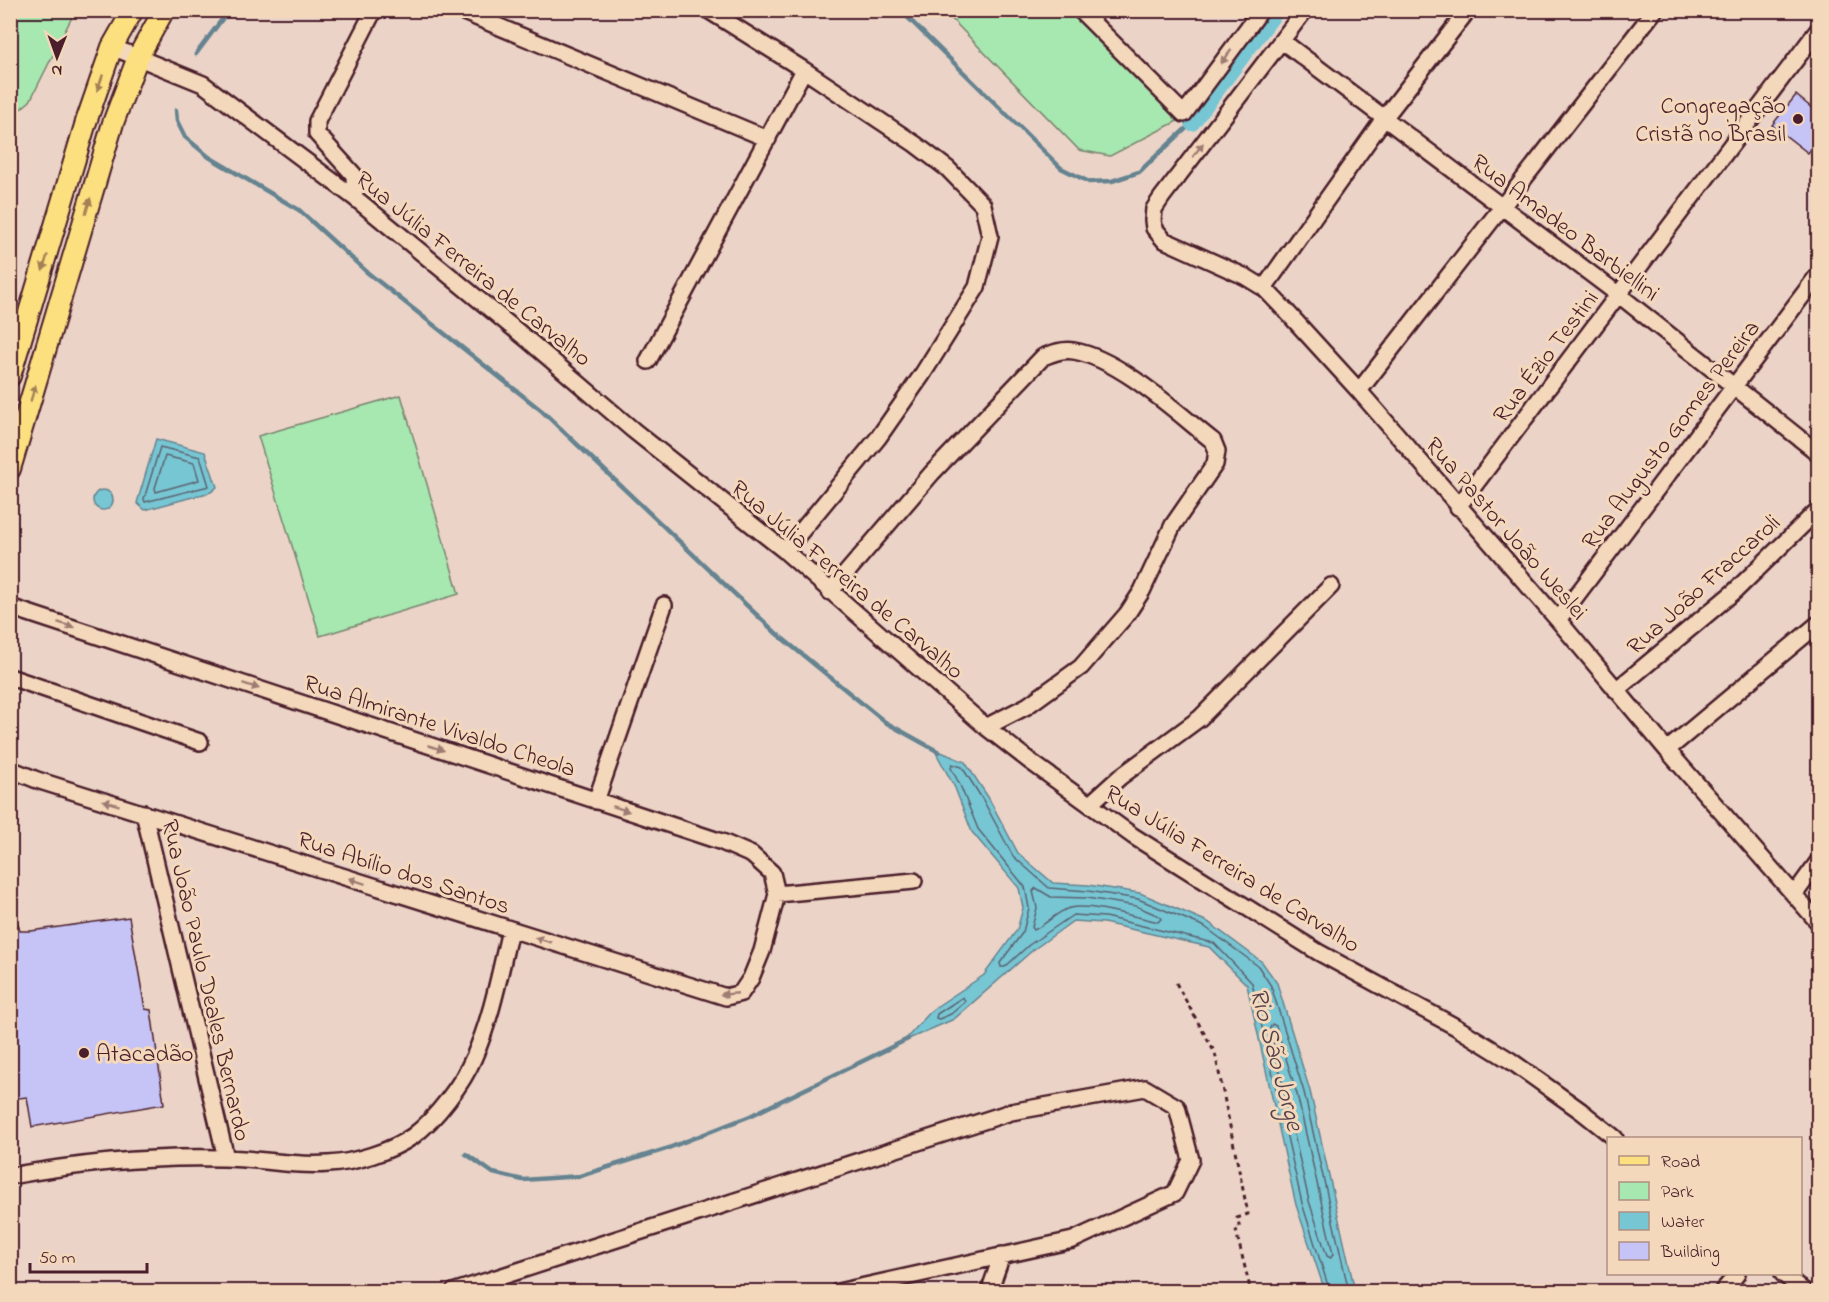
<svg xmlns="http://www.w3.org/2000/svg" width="1829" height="1302" viewBox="0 0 1829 1302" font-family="'Indie Flower',sans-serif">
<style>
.green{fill:#a7e7b0;stroke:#78836e;stroke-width:1.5}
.water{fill:#77c6d4;stroke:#658390;stroke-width:1.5}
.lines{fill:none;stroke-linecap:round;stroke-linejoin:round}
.shore{stroke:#5c626f;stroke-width:1.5}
.stream{stroke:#658390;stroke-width:4.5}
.canal{stroke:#77c6d4;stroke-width:16}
.building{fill:#c6c3f6;stroke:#4a1f2b;stroke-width:1.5}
.minor-casing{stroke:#4a1f2b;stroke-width:20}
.major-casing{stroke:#4a1f2b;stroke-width:24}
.path{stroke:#4a1f2b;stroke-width:3;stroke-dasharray:4.5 4.5;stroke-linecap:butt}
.minor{stroke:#f4d8bb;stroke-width:15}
.major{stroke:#fce080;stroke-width:20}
.oneway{fill:#9f7c73}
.oneway2{fill:#a38056}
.poi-dot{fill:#4a1f2b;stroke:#f4d8bb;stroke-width:2}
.labels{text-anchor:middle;stroke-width:6;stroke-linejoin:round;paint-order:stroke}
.poi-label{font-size:24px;fill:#4a1f2b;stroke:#f4d8bb;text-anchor:end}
.street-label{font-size:24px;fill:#4a1f2b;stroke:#f4d8bb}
.water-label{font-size:26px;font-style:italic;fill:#53404d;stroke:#f4d8bb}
</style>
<rect width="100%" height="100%" fill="#ebd4c7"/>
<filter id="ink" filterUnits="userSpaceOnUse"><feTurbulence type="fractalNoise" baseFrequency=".0167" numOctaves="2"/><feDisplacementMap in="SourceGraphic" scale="12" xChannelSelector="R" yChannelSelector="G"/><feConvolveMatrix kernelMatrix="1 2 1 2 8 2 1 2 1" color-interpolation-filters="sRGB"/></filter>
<g filter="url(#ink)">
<path class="green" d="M11,10L75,11L30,101L11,117Z
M944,11H1080L1187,116L1110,156L1079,150Z
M401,395L459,594L320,636L258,436Z"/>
<path class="water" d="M156,439L205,452L217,487L211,492L145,510L137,503Z
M93 500a10 10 0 1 1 20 0a10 10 0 1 1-20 0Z
M934,749L965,762L988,797L1018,853L1053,883L1088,885L1140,893L1208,922L1262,962L1277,983L1310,1091L1355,1291H1325L1296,1205L1247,985L1209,947L1104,923L1073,921L1033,950L954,1019L904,1041L933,1009L984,975L1017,930L1023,908L1019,888L972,832L955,788Z"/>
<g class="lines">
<path class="shore" d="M160,447L200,457L209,486L145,502L144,499Z
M165,456L194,463L199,480L156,492L155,488Z
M1036,888L1051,897L1087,898L1136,906L1159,916L1161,919L1158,922C1136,917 1090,903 1070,908C1057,911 1046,925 1034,930L1032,927L1037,908L1033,891Z
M963,997L965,1002L951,1014L939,1019L936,1018L937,1014Z
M1272,1024L1276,1026L1297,1094L1333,1254L1331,1258L1327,1256L1309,1201L1270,1028Z
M1330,1292L1302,1203L1252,983L1214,943L1105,917L1073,915L1029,945L1005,967H1001L1000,963L1023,932L1029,908L1025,887L978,829L960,785L951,768L952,764L962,767L983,800L1013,856L1049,888L1088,891L1138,899L1205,927L1258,966L1271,986L1304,1092L1349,1292"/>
<path class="stream" d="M900,10L1061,168L1089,182L1112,181L1139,172L1192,123
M196,54L229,10
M176,110L177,121L185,137L209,157L299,210L368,273L542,411L777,634L885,722L939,752
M466,1154L493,1173L523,1180L580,1176L666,1149L750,1116L908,1039"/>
<path class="canal" d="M1192,123L1277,10"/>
</g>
<path class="building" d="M1796,95L1818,113V140L1808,153L1772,125Z
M129,917L145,1009L151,1010L164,1104L32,1127L27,1097L10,1099V922L17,921L20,931H31Z"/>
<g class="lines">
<g class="minor-casing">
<path id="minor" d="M459,10L768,139
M708,10L804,70L915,144L948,169L983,205L990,236L977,287L922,375L878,438L785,551
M1080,10L1184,114L1261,10
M1305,10L1162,197L1154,209L1153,220L1154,228L1164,240L1246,277L1264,288L1287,312L1359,391L1558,620L1667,750L1818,922
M1282,41L1619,295L1818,453
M112,47L203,84L355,198L528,340L633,430L785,551L986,727L1031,762L1133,836L1235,900L1318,952L1456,1027L1511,1061L1581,1111L1615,1138
M355,198L354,175L317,134V121L374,10
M1264,288L1385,117L1468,10
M648,361L804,70
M1359,391L1655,10
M1458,507L1818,30
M830,592L932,473L1043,357C1053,353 1063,349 1074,351C1120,359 1176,412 1213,441L1217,451L1215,464L1173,525L1142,591L1127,614L1081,667L1027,706L986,727
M10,607L722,842L752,855L772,873L777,894L762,951L751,978L741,993L726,997L37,780L10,769
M1558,620L1818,275
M10,677L200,742
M1616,690L1735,591L1818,510
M1667,750L1818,624
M596,801L664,605
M1090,804L1120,777L1200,718L1331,586
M144,813L226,1158
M777,894L914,881
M1794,895L1818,862
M10,1176C81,1163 152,1156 223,1158C258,1158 293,1167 328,1164C354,1163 392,1151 413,1136C436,1119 463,1083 474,1057C492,1017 500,972 510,930
M1783,1274L1805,1292
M453,1292L1011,1112L1145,1088L1177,1107L1191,1160L1175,1193L1073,1240L838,1292
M989,1292L1002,1255
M1722,1292L1737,1274"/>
</g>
<g class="major-casing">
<path id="major" d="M10,376L86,122L112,47L133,10
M10,469L113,123L138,57L164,10"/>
</g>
<path class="path" d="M1176,983L1215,1053L1248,1214L1237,1218L1240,1229L1236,1231L1251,1292"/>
<use href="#minor" class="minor"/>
<use href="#major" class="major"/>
</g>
<defs><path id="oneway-solid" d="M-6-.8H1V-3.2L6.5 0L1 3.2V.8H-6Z" transform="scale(1.5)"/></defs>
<g class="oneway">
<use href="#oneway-solid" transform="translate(1226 57) rotate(127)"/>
<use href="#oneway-solid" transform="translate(1198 150) rotate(-53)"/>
<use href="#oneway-solid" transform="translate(66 625) rotate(18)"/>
<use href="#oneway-solid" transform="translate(251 686) rotate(18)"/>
<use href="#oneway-solid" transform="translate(436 748) rotate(18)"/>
<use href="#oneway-solid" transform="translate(111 803) rotate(-163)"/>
<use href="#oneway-solid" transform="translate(621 809) rotate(18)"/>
<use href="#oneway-solid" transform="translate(357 881) rotate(-162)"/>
<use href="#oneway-solid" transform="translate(543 940) rotate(-163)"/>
<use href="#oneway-solid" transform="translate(729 994) rotate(175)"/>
</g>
<g class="oneway2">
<use href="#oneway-solid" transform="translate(100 83) rotate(109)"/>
<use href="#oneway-solid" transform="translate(88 206) rotate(-74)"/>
<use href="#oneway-solid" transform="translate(45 263) rotate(107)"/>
<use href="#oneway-solid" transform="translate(33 393) rotate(-73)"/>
</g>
</g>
<g class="poi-dot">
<circle cx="1798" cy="119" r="6"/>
<circle cx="84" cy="1053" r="6"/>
</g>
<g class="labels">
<g class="poi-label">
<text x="1786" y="113">Congregação<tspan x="1786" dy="28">Cristã no Brasil</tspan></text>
<text x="96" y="1061" text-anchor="start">Atacadão</text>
</g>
<g class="street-label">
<text transform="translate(1566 227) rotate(37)" y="8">Rua Amadeo Barbiellini</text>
<text transform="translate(474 268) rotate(39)" y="8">Rua Júlia Ferreira de Carvalho</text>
<text transform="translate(1545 356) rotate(-53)" y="8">Rua Ézio Testini</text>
<text transform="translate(1670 434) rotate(-53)" y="8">Rua Augusto Gomes Pereira</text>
<text transform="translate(1507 528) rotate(49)" y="8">Rua Pastor João Weslei</text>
<text transform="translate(848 579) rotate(40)" y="8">Rua Júlia Ferreira de Carvalho</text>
<text transform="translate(1703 584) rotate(-42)" y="8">Rua João Fraccaroli</text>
<text transform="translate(440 725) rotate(18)" y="8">Rua Almirante Vivaldo Cheola</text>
<text transform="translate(1233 868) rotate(32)" y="8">Rua Júlia Ferreira de Carvalho</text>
<text transform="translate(404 872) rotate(18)" y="8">Rua Abílio dos Santos</text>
<text transform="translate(207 980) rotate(77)" y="8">Rua João Paulo Deales Bernardo</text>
</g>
<g class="water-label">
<text transform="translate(1278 1059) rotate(75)" y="9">Rio São Jorge</text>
</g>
</g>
<rect width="1829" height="1302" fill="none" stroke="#f4d8bb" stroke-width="36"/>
<rect x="18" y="18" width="1793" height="1266" fill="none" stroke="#4a1f2b" stroke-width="2" filter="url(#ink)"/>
<rect x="1607" y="1137" width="195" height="138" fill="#f4d8bb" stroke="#b08e81" stroke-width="1.5"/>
<rect x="1619" y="1156" width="30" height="9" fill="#fce080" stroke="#b08e81" stroke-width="1.5"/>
<text x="1661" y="1167" font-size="18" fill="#4a1f2b">Road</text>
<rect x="1619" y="1182" width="30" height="18" fill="#a7e7b0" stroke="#b08e81" stroke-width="1.5"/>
<text x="1661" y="1197" font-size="18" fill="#4a1f2b">Park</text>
<rect x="1619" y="1212" width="30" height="18" fill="#77c6d4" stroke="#b08e81" stroke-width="1.5"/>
<text x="1661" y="1227" font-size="18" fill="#4a1f2b">Water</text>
<rect x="1619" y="1242" width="30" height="18" fill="#c6c3f6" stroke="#b08e81" stroke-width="1.5"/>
<text x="1661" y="1257" font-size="18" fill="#4a1f2b">Building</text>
<g transform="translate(57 57) rotate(181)" stroke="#f4d8bb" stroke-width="4.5" paint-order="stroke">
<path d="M0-4.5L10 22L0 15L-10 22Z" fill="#4a1f2b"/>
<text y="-9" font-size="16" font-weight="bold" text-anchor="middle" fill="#4a1f2b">N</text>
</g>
<path d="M30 1263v9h117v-9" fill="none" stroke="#4a1f2b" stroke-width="3"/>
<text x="39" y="1263" font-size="18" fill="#4a1f2b" stroke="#f4d8bb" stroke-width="4.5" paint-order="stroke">50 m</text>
</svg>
